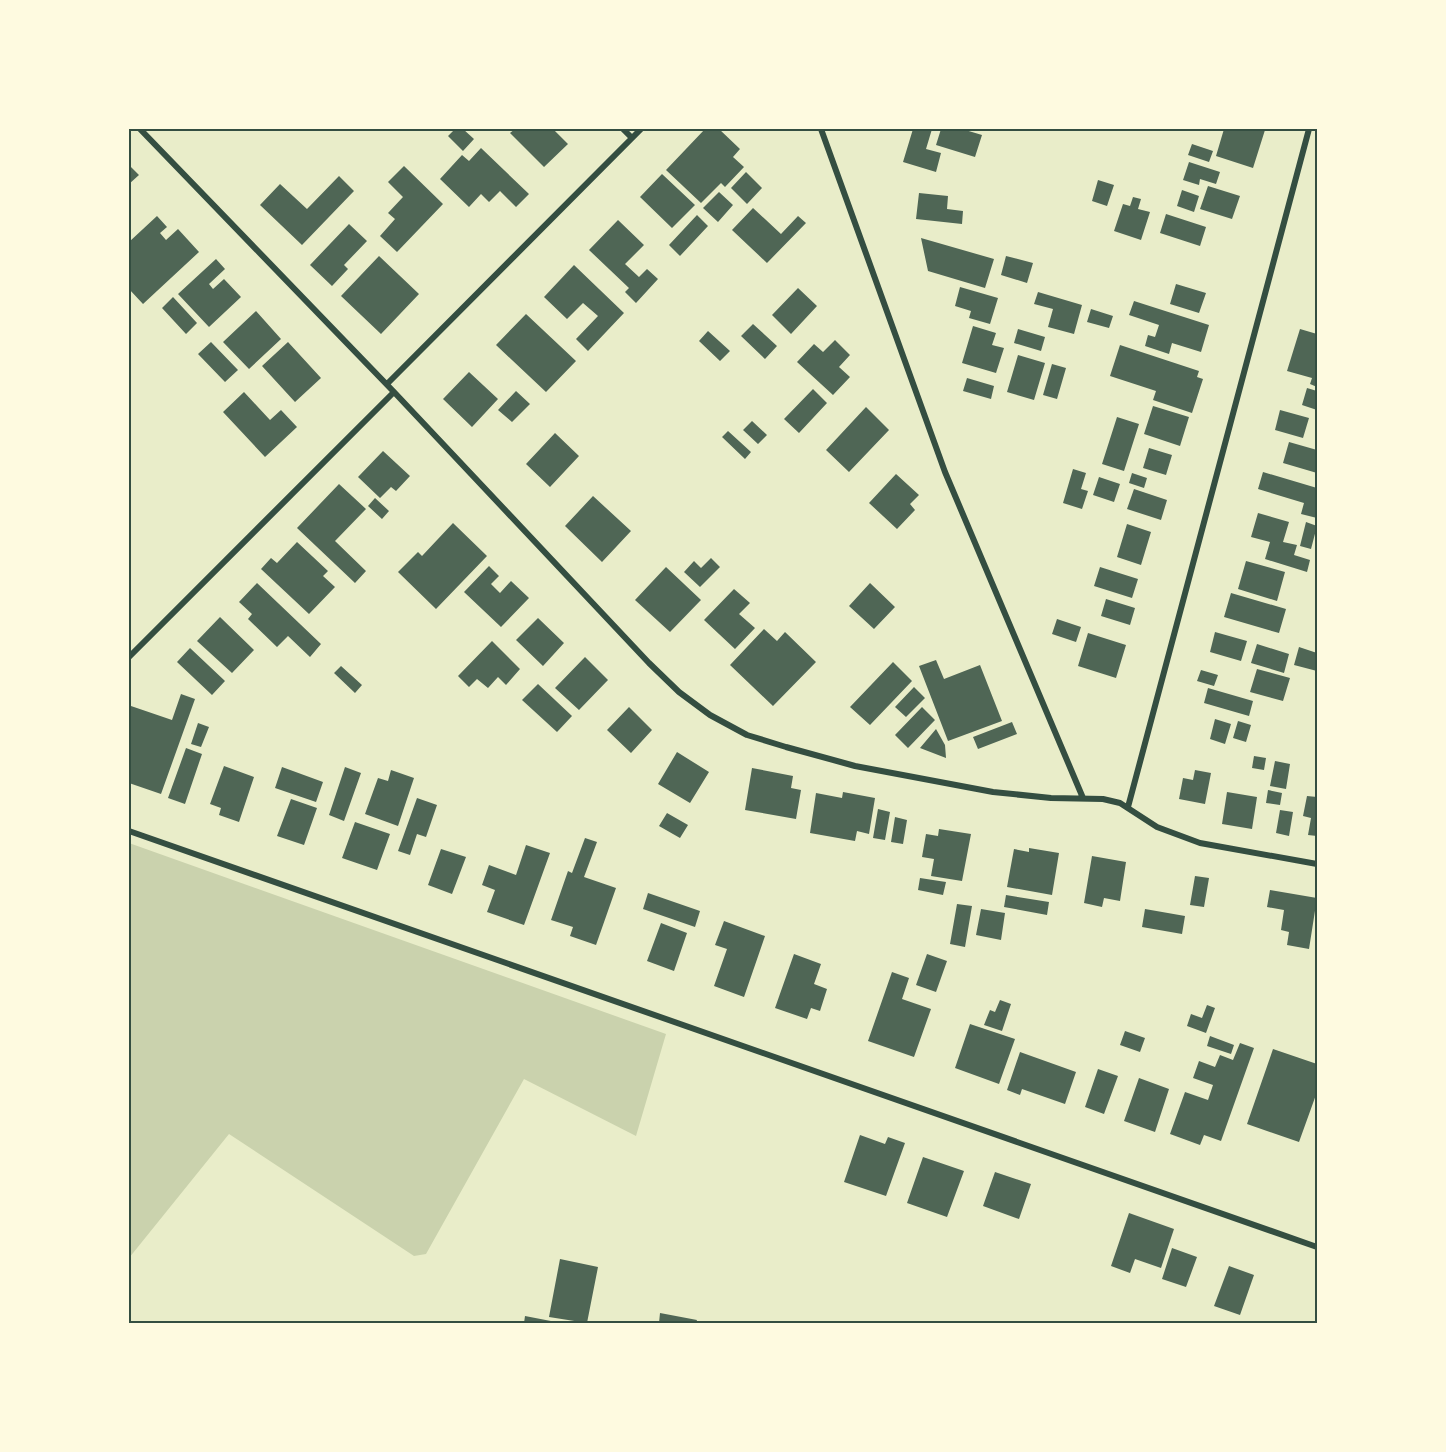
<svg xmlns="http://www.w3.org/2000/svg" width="1446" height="1452" viewBox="0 0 1446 1452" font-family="Ubuntu,sans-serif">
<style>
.green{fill:#cad2ad}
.building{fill:#4f6655}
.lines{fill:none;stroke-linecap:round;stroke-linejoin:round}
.minor{stroke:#344e41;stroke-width:6}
.neatline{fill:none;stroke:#344e41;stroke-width:2}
</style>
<rect width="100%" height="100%" fill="#e9edc9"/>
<path class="green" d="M129,843L666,1034L636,1136L524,1079L426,1254L414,1256L229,1134L129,1258Z"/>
<path class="building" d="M455,129H463L474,139L463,151L448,136Z
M515,129H553L568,144L544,167L510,133Z
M705,129H719L740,149L733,157L744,167L725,187L721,183L701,203L666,170Z
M913,129H932L926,149L941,153L936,172L903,162Z
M941,129H962L982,135L975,157L936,145Z
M1224,129L1265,130L1253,168L1216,156Z
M1192,144L1213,151L1209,162L1188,155Z
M481,148L529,194L516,207L500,191L489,202L481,194L469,207L440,179L462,155L469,161Z
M1189,162L1220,172L1216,184L1200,179L1199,185L1183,180Z
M129,165L139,175L129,184Z
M404,166L443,204L397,252L380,236L395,219L388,213L403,197L388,182Z
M746,172L762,188L747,204L731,188Z
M662,174L695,205L672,228L640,197Z
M339,176L354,191L302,245L260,205L280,184L307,209Z
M1098,180L1114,185L1107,206L1092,201Z
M1208,186L1240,196L1232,219L1200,209Z
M1182,190L1199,196L1194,212L1177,206Z
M719,192L733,205L718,222L703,208Z
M919,193L948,196L947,209L963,211L962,224L916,219Z
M1133,197L1141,199L1138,209L1150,212L1141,240L1114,231L1123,204L1130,206Z
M753,208L781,234L798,216L806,223L767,263L732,230Z
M1166,214L1206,227L1200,246L1160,233Z
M697,215L708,226L680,256L669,245Z
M157,216L167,227L160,233L166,240L178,229L199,252L143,304L129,289V242Z
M618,220L644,245L625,264L639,277L647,269L658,279L636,303L625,292L629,288L589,250Z
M349,224L367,241L344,265L348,269L332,286L310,265Z
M921,238L994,259L985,288L928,271Z
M379,256L419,294L381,334L341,296Z
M1006,256L1033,263L1027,283L1001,275Z
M216,259L225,269L209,284L213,289L224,279L241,297L209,327L178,294Z
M574,265L624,313L588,351L576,339L598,316L583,303L567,319L544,297Z
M1176,284L1206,293L1199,313L1170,304Z
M960,287L998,298L990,324L969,318L971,311L955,306Z
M798,288L817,306L791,334L772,315Z
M1038,292L1082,305L1074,334L1048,327L1053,309L1034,304Z
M173,297L197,323L186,334L162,308Z
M1134,301L1209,325L1201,352L1172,343L1169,354L1145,346L1148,335L1155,337L1159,325L1129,315Z
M1091,309L1113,316L1109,328L1087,322Z
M256,311L281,339L249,369L223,342Z
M526,314L576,361L546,392L496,345Z
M753,324L777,346L765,359L741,336Z
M973,326L996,333L992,345L1004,348L996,373L962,363Z
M1018,329L1045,337L1041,351L1014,343Z
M1300,329L1317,334V387L1310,384L1312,378L1287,371Z
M708,331L730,351L720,361L699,341Z
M835,340L850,355L839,367L850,377L833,395L797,362L814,344L823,352Z
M211,342L238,370L225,382L198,354Z
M288,342L321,378L295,402L262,366Z
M1120,345L1199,371L1197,377L1203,379L1192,413L1153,400L1156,391L1110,376Z
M1018,355L1045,363L1034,400L1007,392Z
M1052,364L1066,368L1057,399L1043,395Z
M469,372L498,399L472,427L443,399Z
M967,378L994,386L991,399L963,391Z
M1307,388L1317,391V410L1302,405Z
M813,389L827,403L799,433L784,419Z
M516,391L530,404L512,422L498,410Z
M244,392L270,420L281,410L297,427L265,457L223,412Z
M1153,406L1189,417L1180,446L1144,434Z
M866,407L889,430L849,472L826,450Z
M1280,410L1309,418L1303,438L1275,430Z
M1117,417L1139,424L1124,471L1102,464Z
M752,421L767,435L758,444L743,430Z
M728,431L751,452L745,459L722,437Z
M555,433L579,456L550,487L526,464Z
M1289,442L1317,450V473L1283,463Z
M1149,448L1172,455L1166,475L1143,468Z
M383,451L410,476L396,491L391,487L380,498L358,477Z
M1073,469L1086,473L1081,489L1088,491L1082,509L1063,503Z
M1263,472L1317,488V518L1301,514L1304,503L1258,489Z
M1132,473L1147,478L1144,488L1129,483Z
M896,474L919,495L910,504L915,510L897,529L869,503Z
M1099,477L1120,484L1114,502L1093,495Z
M339,484L366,509L335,541L366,571L355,583L297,528Z
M1134,489L1167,500L1161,520L1127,509Z
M593,496L631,531L602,562L565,526Z
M375,498L389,511L382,519L368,506Z
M1258,513L1289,522L1283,542L1297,545L1294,555L1310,560L1307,572L1265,559L1270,542L1251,537Z
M1306,522L1317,526L1311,549L1300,546Z
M453,523L487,556L436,609L398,572L418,552L422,556Z
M1127,524L1151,532L1141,565L1117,557Z
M297,542L328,571L323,576L335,587L309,614L261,569L271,558L277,563Z
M711,558L720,567L700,587L684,572L694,561L701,568Z
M1246,561L1285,572L1277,601L1238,589Z
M489,566L499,576L491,584L500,593L511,581L529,598L501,627L464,592Z
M666,567L701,600L670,632L635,600Z
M1100,567L1138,579L1132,598L1094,586Z
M257,583L321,644L310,657L288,636L277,647L248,619L252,614L239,602Z
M870,583L895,607L874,629L849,606Z
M734,589L750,603L739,614L755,628L735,649L704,620Z
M1231,593L1286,609L1279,633L1224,617Z
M1106,599L1135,608L1130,625L1101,616Z
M220,617L254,650L232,673L197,641Z
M538,618L564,643L543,666L516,640Z
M1057,619L1081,627L1076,642L1052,634Z
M764,629L777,641L785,632L816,662L773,706L730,665Z
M1215,632L1247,641L1241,661L1210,652Z
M1088,633L1126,645L1116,678L1078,666Z
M492,641L520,669L506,685L498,677L488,688L477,679L469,687L458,676Z
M1257,644L1289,654L1284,673L1251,663Z
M1299,647L1317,653V671L1294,665Z
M190,648L225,681L212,695L177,662Z
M585,657L608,680L579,710L555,688Z
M936,660L944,679L980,665L1002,721L948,741L919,666Z
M893,662L912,681L870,725L850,707Z
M341,666L362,685L355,693L334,673Z
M1257,669L1290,678L1283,701L1250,692Z
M1201,670L1218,675L1214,686L1197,681Z
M538,684L572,716L557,732L522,700Z
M914,687L925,698L906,717L895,707Z
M1208,688L1253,701L1249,716L1204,703Z
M181,694L195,699L161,794L129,783L131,706L172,720Z
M629,707L652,730L631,753L607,730Z
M922,707L935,720L908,748L895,735Z
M1215,719L1231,724L1225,744L1210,739Z
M1238,721L1251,725L1246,742L1233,738Z
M1012,722L1017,734L978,749L973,737Z
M198,723L209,727L201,747L191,744Z
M936,729L945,745L946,758L920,748Z
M186,748L202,754L185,804L168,798Z
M677,752L709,772L690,803L658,784Z
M1254,756L1266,758L1264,770L1252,768Z
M1275,761L1290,764L1286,789L1270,786Z
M224,766L254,777L239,822L219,815L221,808L210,804Z
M282,767L323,782L316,802L275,788Z
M345,767L361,773L344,821L329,815Z
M752,768L793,776L791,788L801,790L796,819L745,810Z
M391,770L414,778L398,826L365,814L378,778L388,781Z
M1195,770L1211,773L1205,804L1179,799L1183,778L1193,780Z
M1268,790L1282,793L1280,805L1266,803Z
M843,792L875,798L869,834L857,831L855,841L810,833L816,793L842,798Z
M1227,792L1257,797L1252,829L1222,824Z
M1307,796L1317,797V836L1308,835L1311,818L1303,816Z
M417,798L437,805L426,837L417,834L410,855L398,851Z
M291,799L317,808L304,845L277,836Z
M878,809L890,812L885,840L873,838Z
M1280,810L1293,812L1289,836L1276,833Z
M667,813L688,825L680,838L659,826Z
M895,817L907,820L903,844L891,842Z
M355,822L390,834L377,870L342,858Z
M939,829L971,834L962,881L931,876L934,859L922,857L926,834L938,836Z
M585,838L597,842L584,877L616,888L596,945L570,936L573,927L551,920L568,871L572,873Z
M526,845L550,853L524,925L487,912L495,890L482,885L489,865L516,875Z
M1029,848L1059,853L1052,895L1007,887L1014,849L1029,852Z
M441,849L466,857L452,894L428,885Z
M1092,856L1126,862L1120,901L1104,898L1102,907L1084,903Z
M1195,876L1209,878L1204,907L1190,905Z
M920,878L946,882L943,895L918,890Z
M1270,890L1317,898L1309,949L1287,945L1289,932L1281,930L1284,910L1267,907Z
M648,893L700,911L695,927L643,909Z
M1006,895L1049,902L1047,915L1004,907Z
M957,904L972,906L965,947L950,944Z
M981,909L1005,913L1001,940L976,935Z
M1145,909L1185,916L1182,934L1142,927Z
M724,921L765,936L744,997L714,986L727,949L715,945Z
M661,923L687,933L674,971L647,961Z
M794,954L821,964L814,984L827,989L820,1011L811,1008L807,1019L775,1008Z
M927,954L947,961L936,992L916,985Z
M892,972L909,978L902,999L931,1009L914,1057L868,1041Z
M1000,1000L1011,1004L1002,1031L984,1025L990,1010L995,1012Z
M1207,1005L1215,1008L1206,1033L1187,1026L1191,1014L1202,1018Z
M970,1024L1015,1039L999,1084L955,1068Z
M1125,1031L1145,1038L1140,1052L1120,1045Z
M1210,1036L1234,1045L1231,1054L1207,1046Z
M1240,1043L1254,1048L1221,1141L1204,1135L1200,1145L1170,1134L1185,1092L1208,1100L1213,1085L1193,1078L1199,1061L1215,1067L1220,1055L1233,1060Z
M1273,1049L1317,1064V1092L1299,1142L1247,1124Z
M1020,1052L1076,1072L1065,1104L1022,1089L1020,1095L1007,1090Z
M1098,1069L1118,1076L1104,1114L1085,1107Z
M1139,1078L1169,1089L1155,1132L1124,1121Z
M860,1135L885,1144L888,1137L905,1143L886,1196L844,1182Z
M923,1157L964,1171L947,1217L907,1203Z
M995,1172L1031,1184L1019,1219L983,1206Z
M1129,1213L1174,1229L1161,1268L1135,1259L1130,1273L1111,1266Z
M1172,1248L1197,1257L1186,1287L1162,1279Z
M560,1259L598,1267L587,1323L549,1317Z
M1229,1266L1254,1275L1240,1315L1214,1306Z
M660,1313L697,1320L696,1323H659Z
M525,1316L556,1322V1323H524Z"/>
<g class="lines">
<path class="minor" d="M140,129L394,392L649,663L679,692L710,715L747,735L786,747L855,766L993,792L1051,798L1103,799L1120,803L1157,827L1200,843L1317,864
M623,129L632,138
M821,129L945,472L1083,798
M387,384L641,129
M129,657L394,392
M1128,807L1309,129
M129,831L1317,1247"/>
</g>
<rect width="1446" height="1452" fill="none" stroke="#fefae0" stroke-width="261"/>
<rect x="130" y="130" width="1186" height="1192" class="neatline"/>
</svg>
